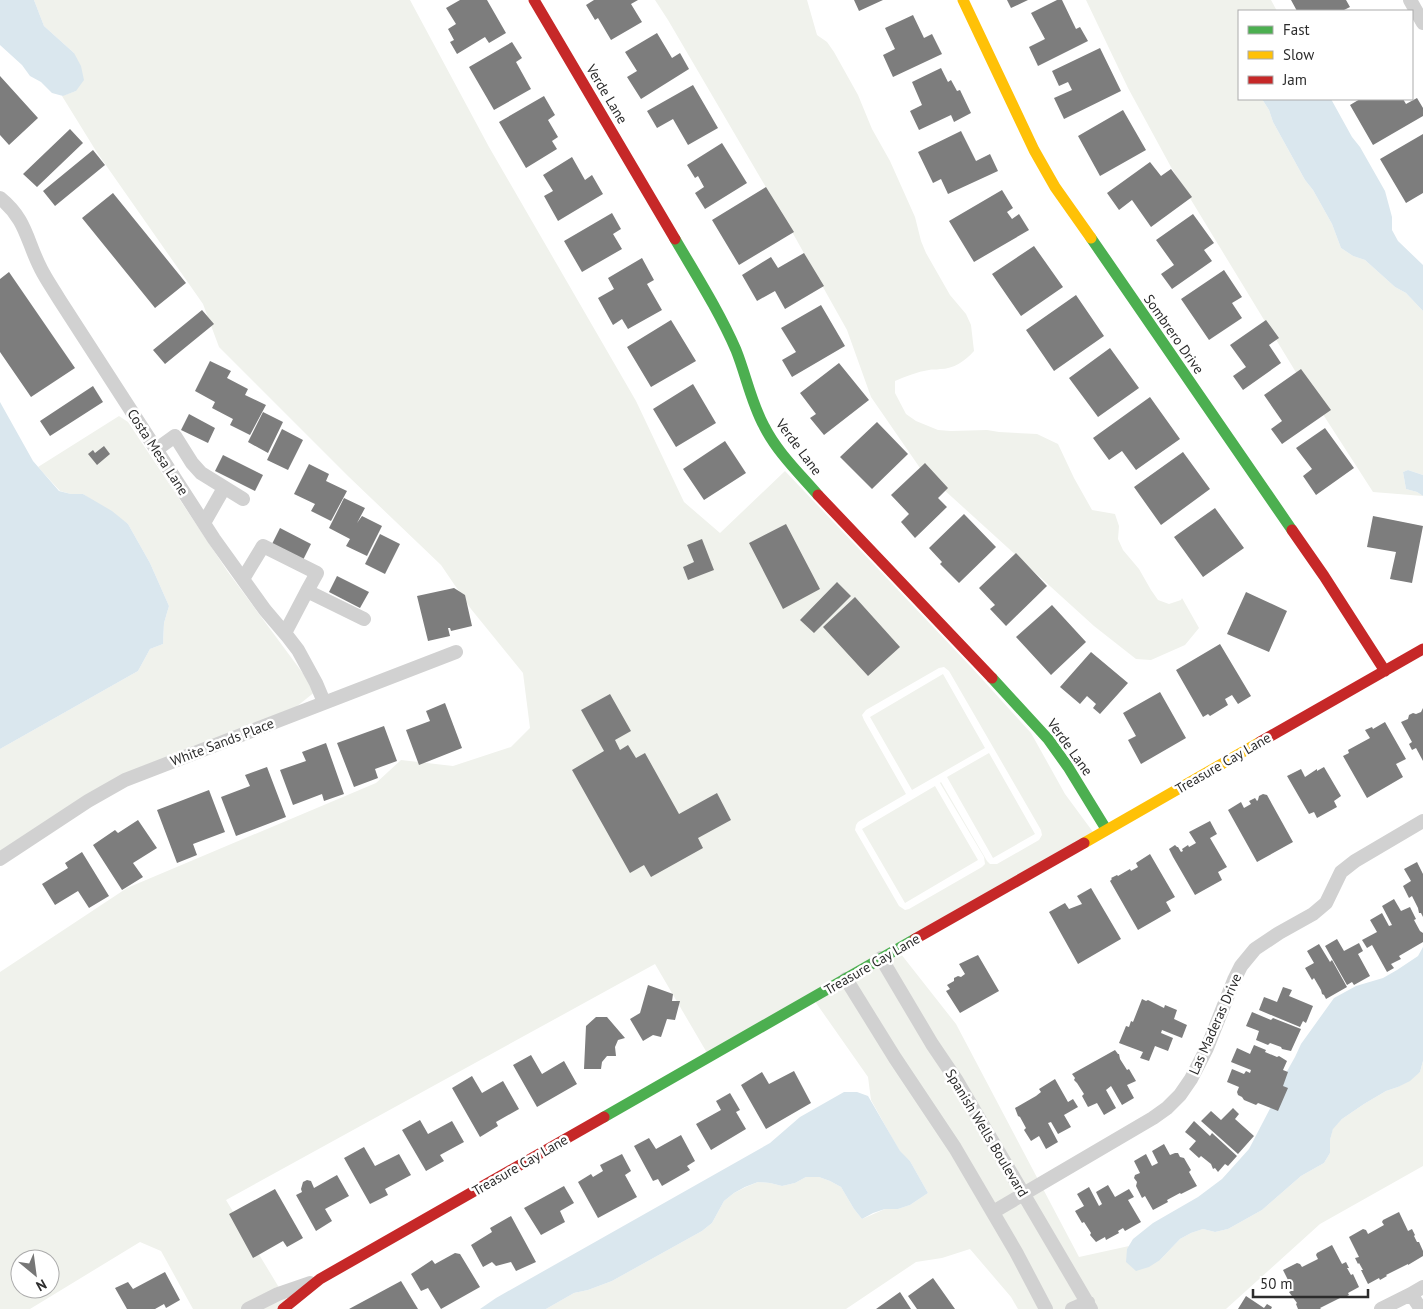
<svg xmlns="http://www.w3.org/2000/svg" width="1423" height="1309" viewBox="0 0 1423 1309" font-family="'PT Sans',sans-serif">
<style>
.green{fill:#f0f2ec;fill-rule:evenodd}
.water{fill:#dae7ee}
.building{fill:#7d7d7d}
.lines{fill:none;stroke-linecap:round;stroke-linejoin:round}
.street{stroke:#d1d1d1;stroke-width:14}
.fast{stroke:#4caf50;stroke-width:11}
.slow{stroke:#ffc107;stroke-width:11}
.jam{stroke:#c62828;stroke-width:11}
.labels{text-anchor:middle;stroke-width:5;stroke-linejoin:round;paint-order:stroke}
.street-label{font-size:14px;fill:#2c2c2c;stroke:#fff}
</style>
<rect width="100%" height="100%" fill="#fff"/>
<path class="green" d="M34,0H410L489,147L636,401L684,502L720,533L785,471L973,669L1031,733L1065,794L1093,832L897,949L956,1024L1079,1257L1129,1246L1127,1250L1160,1260L1180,1239L1191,1233L1203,1229L1215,1232L1228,1229L1262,1210L1301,1176L1324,1163L1330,1153V1140L1333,1128L1342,1119L1364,1104L1386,1091L1398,1087L1420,1072L1423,1061V1166L1320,1224L1226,1309H1018L1011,1297L970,1249L942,1258L916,1262L846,1309H546L574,1293L588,1290L612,1281L702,1231L712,1223L724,1201L734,1193L746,1187L758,1182L770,1183L782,1186L795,1183L806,1177H819L830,1181L841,1187L854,1209L862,1219L885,1209H898L910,1205L928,1193L910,1161L900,1152L871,1100L868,1077L814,1000L710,1058L655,964L226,1200L292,1309H193L161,1251L140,1242L30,1309H0V972L127,888L376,783L401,760L453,766L511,747L530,728L523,673L471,609L441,565L349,477L219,347L203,304L96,151L62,96L76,91L74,53L44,26ZM944,667L949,671L1041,830L1042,835L1039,840L997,864H990L987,861L941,782L940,783L984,857L985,864L982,867L909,909L905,910L899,906L855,830L856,825L858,822L906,794L864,720L862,715L866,710L939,668ZM20,1259H50V1289H20Z
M655,0H807L817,35L827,42L834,52L858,95L872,129L890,161L915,217L921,241L926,253L950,295L966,314L971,325L974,351C965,361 954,369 940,369C936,370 932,369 929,370C917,372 906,376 895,381V393L906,414L916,421L938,430L951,431L987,430L999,432L1037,434L1058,444L1074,478L1092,510L1115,514L1119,526L1118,539L1123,550L1139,569L1151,590L1158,600L1169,604L1181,600L1182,598L1199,628L1185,645L1151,660L1136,659L1094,626L920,468L871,397L847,330L791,230L668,20Z
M1086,0H1271L1277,11H1239V99H1262L1269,110L1273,122L1305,180L1313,190L1332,224L1341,248L1353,256L1365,260L1395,287L1406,293L1423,311V475L1408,470L1403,472L1406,489L1417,492L1423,496L1373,492L1297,374L1171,167L1128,88Z
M119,416L128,422L228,572L316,691L296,707L175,759L0,858V749L138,671L150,649L163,644L164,623L169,606L150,563L128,524L83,494H71L60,491L38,467Z
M943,674L985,748L912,790L870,717Z
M989,753L1035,834L993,858L947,777Z
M935,786L978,860L905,903L862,829Z"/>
<path class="water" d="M0,0H34L44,26L74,53L81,66L84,80L76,91L63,96L52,93L41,82L30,76L22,65L0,45Z
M1262,99H1331L1352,137L1360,147L1385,191L1392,217V230L1398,241L1423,265V311L1406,293L1395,287L1365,260L1353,256L1341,248L1332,224L1313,190L1305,180L1273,122L1269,110Z
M0,402L33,461L59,491L71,494H83L112,511L128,524L150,563L169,606L164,623L163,644L150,649L138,671L0,749Z
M1408,470L1423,475V496L1417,492L1406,489L1403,472Z
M1423,947V1061L1420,1072L1410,1081L1398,1087L1386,1091L1364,1104L1342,1119L1333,1129L1330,1140V1153L1324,1163L1301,1176L1262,1210L1228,1229L1215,1232L1203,1229L1191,1233L1180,1239L1160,1260L1149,1267L1136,1271L1126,1262L1127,1249L1133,1239L1153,1223L1198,1197L1222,1179L1249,1149L1274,1101L1277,1089L1295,1057L1301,1044L1334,998L1356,986L1383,978L1397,970L1418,956Z
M844,1092H857L868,1096L900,1151L910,1161L928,1193L910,1205L898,1209H885L873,1213L862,1219L854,1209L841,1187L830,1181L819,1177H806L795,1183L782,1186L770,1183L758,1182L745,1187L734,1193L724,1201L712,1223L702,1231L612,1281L588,1290L574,1293L546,1309H480L496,1298L770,1143L800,1117Z"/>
<path class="building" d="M460,0H487L506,33L489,43L485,37L457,54L450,42L454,40L448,29L456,24L446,8Z
M594,0H638L631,4L642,22L611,40L598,18L595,20L586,5Z
M854,0H883L859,11Z
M1007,0H1028L1011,8Z
M1057,0H1062L1076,29L1080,27L1088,41L1038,66L1029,47L1045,39L1031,13Z
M1291,0H1346L1350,7L1342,11H1297Z
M913,15L924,38L932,34L942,54L893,77L883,55L895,49L885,28Z
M657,33L672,58L680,53L689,69L641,99L627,77L637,71L625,52Z
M512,42L522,58L516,62L531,89L494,110L469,67Z
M1100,48L1121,91L1064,119L1054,98L1072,90L1068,82L1059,86L1052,71Z
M941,68L948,82L951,80L957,91L960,90L971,113L954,122L951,115L919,130L910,111L922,105L912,82Z
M0,76L38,118L9,145L0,135Z
M693,85L718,128L688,145L673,119L657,128L647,111Z
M544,96L555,115L548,120L558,137L552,141L557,149L526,168L499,122Z
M1417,98L1423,108V116L1373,145L1350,105L1360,99H1403L1406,104Z
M1123,110L1146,150L1100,176L1078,136Z
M70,129L83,143L37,187L23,174Z
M961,131L976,161L990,154L998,171L948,194L941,179L933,183L918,152Z
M1423,134V193L1406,203L1380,159Z
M722,143L747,183L705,209L695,193L704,187L698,176L695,178L687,165Z
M93,150L105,165L55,206L43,191Z
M572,157L585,180L592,175L603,194L558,221L544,196L553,191L543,175Z
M1150,162L1161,176L1171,169L1192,197L1151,227L1132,200L1119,210L1107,193Z
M766,187L794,232L739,265L712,220Z
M1002,190L1013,208L1007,212L1012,219L1019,214L1029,230L974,262L949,221Z
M113,193L186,283L155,308L82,218Z
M612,213L621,229L613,234L622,249L582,272L564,241Z
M1193,214L1214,243L1204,250L1212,261L1172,289L1161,274L1174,265L1156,240Z
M1034,246L1063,287L1021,316L992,274Z
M804,253L824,286L785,309L775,291L757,301L742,275L771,257L778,268Z
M642,258L654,280L647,284L662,310L628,329L622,319L613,325L598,298L614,289L608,278Z
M1224,270L1242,297L1232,303L1242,318L1209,340L1181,299Z
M9,272L75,368L31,397L0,352V279Z
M1076,295L1104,336L1054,371L1026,330Z
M821,305L845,346L792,377L782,360L796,352L781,328Z
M202,310L214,324L165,364L153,350Z
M671,320L696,361L651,387L627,347Z
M1266,320L1279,338L1269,345L1281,363L1243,390L1233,376L1246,367L1230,345Z
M1110,348L1139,388L1098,417L1069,378Z
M210,361L231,371L227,378L248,389L245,395L266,405L250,435L230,425L233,419L212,408L215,402L195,391Z
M839,363L869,400L824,435L810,418L816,414L800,393Z
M1301,369L1331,410L1282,444L1271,429L1282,421L1264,395Z
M693,384L716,423L676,447L653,409Z
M93,386L103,402L50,436L40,421Z
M1150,397L1180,439L1136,470L1122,451L1109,460L1093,438Z
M263,412L283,422L268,453L248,442Z
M189,414L215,428L208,443L181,430Z
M877,422L908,454L872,489L840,457Z
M1325,428L1354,468L1316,495L1303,476L1312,469L1296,448Z
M282,429L303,440L288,470L267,460Z
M725,441L746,473L704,500L683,469Z
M104,446L110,454L97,465L88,454L93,450L95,453Z
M1183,452L1210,489L1161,525L1134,487Z
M223,455L263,475L255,491L215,471Z
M925,463L948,488L938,498L947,507L915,538L901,522L909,514L891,495Z
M309,464L329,474L326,481L347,491L331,521L311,511L315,504L294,494Z
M344,498L365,508L357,523L362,516L382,526L367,556L346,546L350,539L329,528Z
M1215,508L1244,548L1203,577L1174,537Z
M964,514L996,547L959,583L940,564L942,562L929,548Z
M1373,516L1423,526L1412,583L1390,579L1396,552L1367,547Z
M786,524L820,589L783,609L749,543Z
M280,528L311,544L303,560L272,544Z
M380,534L400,544L385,574L365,564Z
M702,539L714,570L688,580L683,567L694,562L687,545Z
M1016,553L1047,586L1006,626L990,609L995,605L979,588Z
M337,576L369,592L360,608L329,592Z
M837,582L851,596L814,633L800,620Z
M454,588L465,595L472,626L451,631L450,628H448L450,636L428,641L417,596Z
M1246,592L1287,611L1269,652L1227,634Z
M855,597L900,647L868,676L823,627Z
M1052,605L1086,642L1051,675L1016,637Z
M1220,644L1251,696L1238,704L1232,695L1225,699L1228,705L1210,716L1208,714L1203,717L1176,670Z
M1091,652L1128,683L1100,714L1093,708L1096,704L1087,696L1080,704L1060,687Z
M1160,692L1186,738L1141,764L1128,740L1136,736L1123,713Z
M610,694L631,731L615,740L620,750L628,745L636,758L645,753L679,814L717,793L731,820L698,838L703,848L651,877L644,865L630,873L572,770L604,751L581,710Z
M445,703L462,748L419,765L406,730L430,721L426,711Z
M1423,708V761L1416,748L1412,750L1409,744L1412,742L1401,722L1408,719L1409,715L1413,713L1416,714L1421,712Z
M1385,722L1406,759L1396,764L1403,777L1367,798L1343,756L1349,753L1348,750L1370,738L1365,730L1372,727L1373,729Z
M384,726L397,761L375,769L378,778L354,787L337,743Z
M326,743L344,794L324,801L322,794L293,805L280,770L306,761L302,752Z
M267,767L286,817L236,836L221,797L250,786L245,775Z
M1324,767L1341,796L1334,801L1337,807L1317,818L1314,812L1309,814L1287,776L1301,769L1305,777L1317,769V771Z
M209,790L225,832L193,844L197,855L177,863L157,810Z
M1263,794L1267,795L1293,842L1257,862L1228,810L1241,802L1244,808L1251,804L1249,801L1255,798L1257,801L1258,800L1259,796Z
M138,820L157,848L133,863L143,877L122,890L93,845L115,830L118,833Z
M1210,821L1217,834L1210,838L1227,867L1218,872L1222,880L1195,895L1173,857L1169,849L1175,845L1177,847H1178L1181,852L1183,851L1182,849L1188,845L1189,847L1196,843L1189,832Z
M82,852L109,896L89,908L78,891L55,905L42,884L68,868L65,863Z
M1150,854L1175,897L1166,902L1171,911L1138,930L1110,881L1112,879L1111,878L1117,875L1118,876L1130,869L1131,871L1138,867L1136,863Z
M1417,862L1423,874V917L1421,913H1419L1418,908L1412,896L1409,898L1403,886L1411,881L1404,869Z
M1091,888L1121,939L1078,964L1049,912L1065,903L1069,909L1082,904L1077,896Z
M1394,899L1401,911L1410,907L1416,919L1414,920L1420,931L1423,933V942L1399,956L1401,959L1391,964L1394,968L1387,972L1372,945L1367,948L1362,940L1377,932L1370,920L1382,913L1389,926L1392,925L1382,906Z
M1337,939L1344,951L1359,943L1363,951L1358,954L1370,976L1354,985L1352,982L1347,985L1325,946Z
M1319,944L1330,962L1332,960L1347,987L1326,999L1324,995L1322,994L1321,990L1314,978L1312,980L1305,968L1314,963L1307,951Z
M978,955L999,991L960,1013L946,991L950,989L947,985L954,981V978L958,976L961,977L965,974L959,964Z
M648,985L673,994L672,1001H680L675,1020L667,1019L661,1037L653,1035L643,1041L630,1019L640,1013Z
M1283,987L1292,990L1289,996L1313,1006L1306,1023L1303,1021L1300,1027L1259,1010L1264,997L1277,1002Z
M1142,999L1146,1001L1148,1000L1164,1008L1165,1005L1177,1010L1174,1019L1187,1025L1182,1038L1162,1030L1161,1033L1173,1038L1168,1051L1155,1046L1149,1061L1140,1058L1143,1052L1119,1043L1126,1026L1129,1027L1131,1021L1133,1022Z
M1252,1012L1271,1020L1273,1018L1301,1029L1291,1051L1282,1049L1281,1047L1270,1043L1268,1045L1256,1040L1259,1031L1246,1026Z
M596,1017H607L625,1038L618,1040L615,1047L616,1056H607L602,1062L601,1069H584L586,1026Z
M1254,1045L1266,1050L1265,1052L1277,1057L1279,1056L1287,1061L1283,1070L1288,1072L1283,1086L1288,1088L1278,1111L1258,1103L1256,1105L1244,1100L1242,1097L1238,1095L1237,1092L1239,1087L1227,1082L1232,1069L1244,1074L1246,1071L1250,1073L1251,1070L1231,1062L1237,1048L1250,1054Z
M1115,1050L1118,1054H1119L1120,1059L1127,1070L1129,1069L1136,1081L1127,1085L1134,1098L1122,1105L1111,1086L1106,1090L1116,1108L1104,1115L1097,1103L1088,1107L1082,1096L1084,1094L1077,1083L1074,1080L1075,1078L1072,1074Z
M531,1055L542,1074L564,1061L577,1084L537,1107L513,1065Z
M794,1071L811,1103L766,1129L741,1085L762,1072L769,1084Z
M472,1076L482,1093L503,1081L519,1109L496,1122L498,1126L480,1137L452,1088Z
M1055,1079L1068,1102L1073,1099L1078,1107L1064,1115L1071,1127L1058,1134L1051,1122L1048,1123L1058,1142L1046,1149L1039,1136L1031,1141L1024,1130L1026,1128L1020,1117L1018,1116L1015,1108L1036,1096L1041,1092L1039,1089Z
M730,1093L740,1110L736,1112L746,1129L711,1150L696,1124L721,1110L716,1101Z
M1233,1108L1239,1114L1235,1119L1254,1136L1238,1154L1201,1121L1211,1111L1221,1120Z
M420,1120L428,1134L452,1121L464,1142L440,1155L444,1161L426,1171L402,1130Z
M1194,1121L1210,1136L1212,1133L1237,1156L1228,1166L1225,1164L1218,1172L1215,1168L1213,1169L1211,1164L1201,1156L1199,1158L1189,1149L1196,1141L1185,1132Z
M681,1135L695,1161L687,1166L690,1170L662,1186L658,1179L653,1181L634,1146L649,1138L656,1149Z
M1164,1144L1170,1155L1175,1153H1178L1180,1157L1184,1158L1191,1170L1189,1172L1197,1186L1181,1194L1180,1193L1167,1200L1168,1202L1153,1210L1145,1196L1142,1198L1136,1186L1137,1182L1134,1178L1135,1175L1140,1173L1134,1161L1146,1154L1152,1166L1158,1163L1152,1151Z
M364,1147L375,1166L399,1154L411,1175L385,1189L388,1195L370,1204L344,1158Z
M622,1154L631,1171L625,1175L637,1197L598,1218L578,1182L591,1174L593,1177L603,1171L600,1165Z
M337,1175L349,1196L325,1209L332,1221L316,1231L296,1195L302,1192L301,1189L303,1182L307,1180L311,1181L314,1188Z
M1108,1185L1115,1197L1129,1189L1134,1197L1128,1200L1141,1222L1125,1231L1123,1228L1118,1231L1119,1233L1106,1240L1105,1237L1096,1242L1090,1235L1091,1233L1084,1222L1082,1223L1075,1211L1084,1206L1077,1194L1089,1187L1099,1206L1102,1204L1096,1192Z
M564,1186L574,1203L560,1211L565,1222L541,1235L524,1208Z
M275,1189L303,1238L287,1247L283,1241L253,1258L229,1214Z
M1399,1212L1408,1231L1412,1229L1415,1235L1414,1236L1417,1242H1419L1423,1251V1256L1408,1265V1264L1386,1275L1387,1276L1380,1280L1379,1278L1368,1284L1361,1270H1363L1359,1263L1358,1264L1355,1258L1359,1257L1349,1237L1363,1229L1366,1230L1368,1234L1384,1225L1382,1222L1383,1220Z
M511,1216L536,1262L516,1271L511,1262L496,1266L492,1262L483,1267L471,1245L492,1232L490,1228Z
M1332,1245L1342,1264L1346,1262L1349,1268H1347L1351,1275L1353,1274L1359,1287L1348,1293L1349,1295L1343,1298L1342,1297L1320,1308L1321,1309H1298L1296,1304L1297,1303L1289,1292L1293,1290L1283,1270L1297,1263L1300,1264L1302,1267L1318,1259L1316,1255L1317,1253Z
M455,1253L460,1254L480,1287L441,1309L428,1288L421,1291L411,1274L432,1260L435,1264Z
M165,1272L180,1300L166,1308L164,1304L155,1309H127L115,1288L128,1282L133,1289Z
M933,1278L955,1309H917L908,1296Z
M401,1281L418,1309H349Z
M900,1292L911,1309H876Z
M1246,1296L1264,1308L1267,1304L1272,1307L1271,1309H1238Z"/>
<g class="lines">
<path class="street" d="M1410,0L1423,23
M0,198C27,220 26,240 41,269C46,279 53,289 59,299L214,539L265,610L288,637L298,650L316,683L324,702
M157,449L175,436L192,463L201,473L243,499
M204,523L224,488
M243,579L263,546L317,573L307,591L364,619
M285,633L307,591
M0,859L88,801L125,780L456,652
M881,958L932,1044L957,1081L1091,1309
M846,979L895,1058L955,1148L1016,1252L1046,1309
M993,1212L1153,1118L1167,1108L1180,1095L1191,1079L1207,1048L1234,980L1241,966L1255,949L1279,933L1313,914L1326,903L1341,872L1355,861L1423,821
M248,1309L278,1294L310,1283
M1072,1309L1088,1302
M1381,1309L1411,1294
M1421,1309L1411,1294L1423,1287"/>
<path class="fast" d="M1091,238L1292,530
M675,239C696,275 719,311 736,350C746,375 751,402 764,426C777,452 799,473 818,495
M992,678L1048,739L1068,767L1106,829
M604,1117L915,939"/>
<path class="slow" d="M963,0L1034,150L1055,187L1091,238
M1084,843L1260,742"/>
<path class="jam" d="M534,0L675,239
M818,495L992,678
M1292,530L1324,576L1385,671
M1260,742L1423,649
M915,939L1084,843
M283,1309L320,1279L604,1117"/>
</g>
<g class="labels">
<g class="street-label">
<text transform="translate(607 94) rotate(59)" y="5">Verde Lane</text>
<text transform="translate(1174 334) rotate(55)" y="5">Sombrero Drive</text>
<text transform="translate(799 447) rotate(53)" y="5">Verde Lane</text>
<text transform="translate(158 452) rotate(57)" y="5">Costa Mesa Lane</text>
<text transform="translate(222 742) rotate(-21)" y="5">White Sands Place</text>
<text transform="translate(1070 747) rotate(54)" y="5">Verde Lane</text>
<text transform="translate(1223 763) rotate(-30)" y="5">Treasure Cay Lane</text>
<text transform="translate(872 964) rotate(-30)" y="5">Treasure Cay Lane</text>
<text transform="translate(1215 1024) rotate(-66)" y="5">Las Maderas Drive</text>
<text transform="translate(987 1133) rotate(59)" y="5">Spanish Wells Boulevard</text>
<text transform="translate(520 1165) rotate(-30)" y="5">Treasure Cay Lane</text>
</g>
</g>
<rect x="1238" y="10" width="175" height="90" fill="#ffffff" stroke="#ababab"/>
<rect x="1248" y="26" width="25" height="8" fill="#4caf50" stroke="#ababab"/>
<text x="1283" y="35" font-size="15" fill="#2c2c2c">Fast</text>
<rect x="1248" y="51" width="25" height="8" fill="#ffc107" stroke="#ababab"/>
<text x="1283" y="60" font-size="15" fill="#2c2c2c">Slow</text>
<rect x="1248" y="76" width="25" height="8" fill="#c62828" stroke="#ababab"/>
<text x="1283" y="85" font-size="15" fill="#2c2c2c">Jam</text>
<g transform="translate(35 1274) rotate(151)"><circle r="24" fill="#ffffff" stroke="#ababab"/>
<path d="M0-4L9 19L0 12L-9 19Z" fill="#767676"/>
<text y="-8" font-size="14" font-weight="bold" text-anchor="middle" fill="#2c2c2c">N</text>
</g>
<path d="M1253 1289v8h115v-8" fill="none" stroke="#2c2c2c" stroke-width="2.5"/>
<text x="1260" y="1289" font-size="15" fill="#2c2c2c" stroke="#ffffff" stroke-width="4" paint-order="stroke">50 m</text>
</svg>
